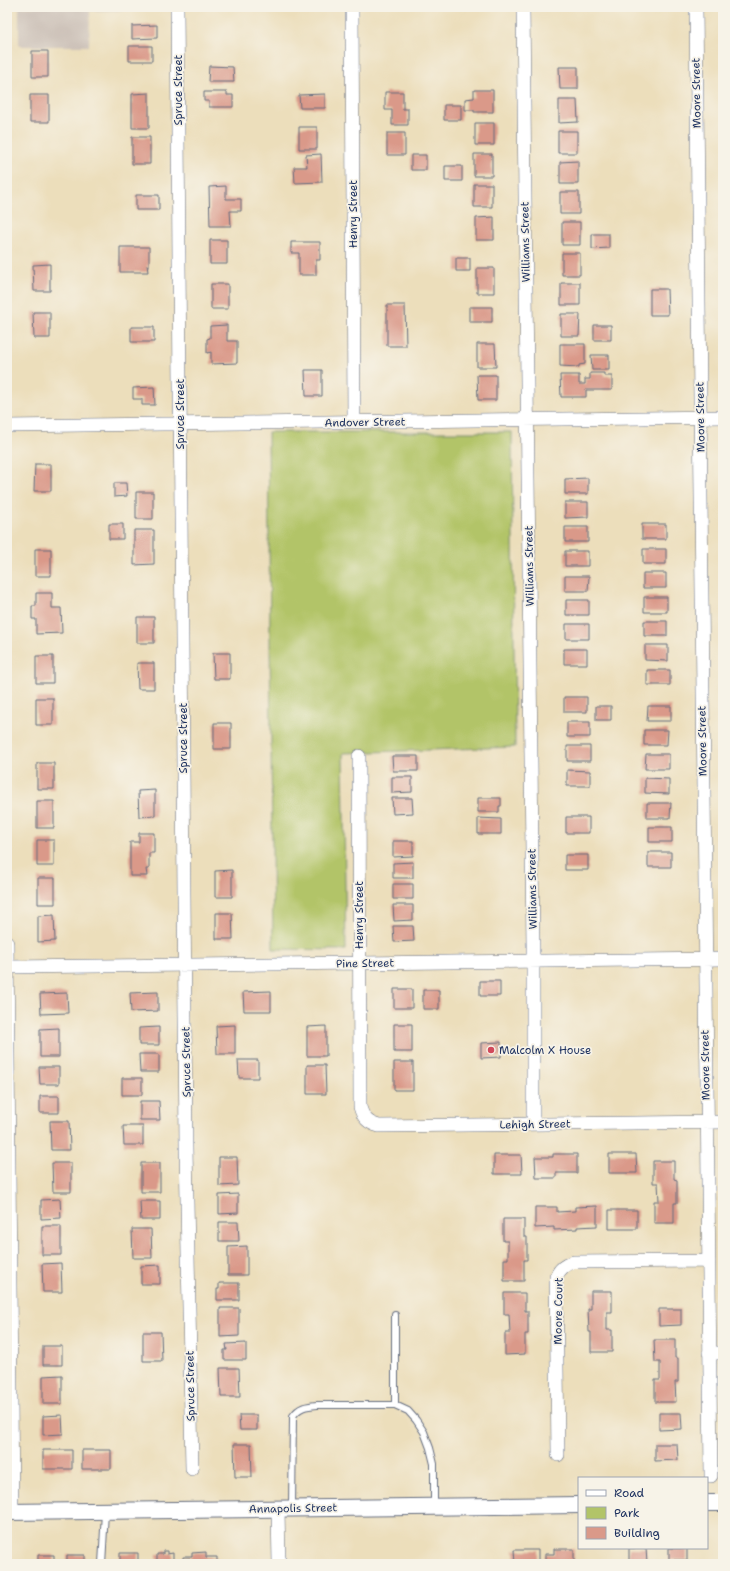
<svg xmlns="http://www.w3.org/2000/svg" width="730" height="1571" viewBox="0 0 730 1571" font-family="'Shantell Sans',sans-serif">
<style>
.industrial{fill:#cdc2b9}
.green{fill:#b2c468;stroke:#667a63}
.building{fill:#da9989}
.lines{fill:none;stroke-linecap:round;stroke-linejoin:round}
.service-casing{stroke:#646c7f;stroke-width:8}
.minor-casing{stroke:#646c7f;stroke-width:14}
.tertiary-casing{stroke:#646c7f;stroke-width:18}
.service{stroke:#fff;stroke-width:6}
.minor{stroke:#fff;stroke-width:13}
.tertiary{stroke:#fff;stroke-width:16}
.poi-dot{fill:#d1495b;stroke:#f7f3e8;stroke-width:1.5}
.labels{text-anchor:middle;stroke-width:3.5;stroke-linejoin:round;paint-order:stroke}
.street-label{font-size:11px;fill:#1b2f5e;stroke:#f7f3e8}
.poi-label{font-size:11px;fill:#1b2f5e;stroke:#f7f3e8;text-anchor:start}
</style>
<rect width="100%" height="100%" fill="#f7f3e8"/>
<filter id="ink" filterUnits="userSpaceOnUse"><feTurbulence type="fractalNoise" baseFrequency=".025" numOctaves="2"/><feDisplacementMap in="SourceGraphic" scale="8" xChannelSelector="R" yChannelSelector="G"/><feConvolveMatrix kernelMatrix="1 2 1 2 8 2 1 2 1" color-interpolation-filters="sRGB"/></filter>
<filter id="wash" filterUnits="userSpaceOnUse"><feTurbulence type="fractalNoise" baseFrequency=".012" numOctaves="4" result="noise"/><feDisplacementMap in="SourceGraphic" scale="16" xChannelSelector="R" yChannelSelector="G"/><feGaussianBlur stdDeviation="0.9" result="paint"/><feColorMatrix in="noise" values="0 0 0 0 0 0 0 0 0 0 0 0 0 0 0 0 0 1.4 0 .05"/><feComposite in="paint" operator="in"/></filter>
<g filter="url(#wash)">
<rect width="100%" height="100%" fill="#ecdebb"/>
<path class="industrial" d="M19,7H162V10L90,11L89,46H19Z"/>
<path class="green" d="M268,432H512L515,747L343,753L346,950L273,949Z"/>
<g id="blocks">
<path class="building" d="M157,25V38L132,39V26Z
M129,46H152V61H129Z
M32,51H48V77H32Z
M209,66L233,67L234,82H208Z
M559,67H578V89H560Z
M474,90H493V112H474V110H465V99L474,98Z
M204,92H227V95H233V107H209V101H204Z
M385,92H403V109H408V125H392V110H385Z
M149,93V128H132V94Z
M325,94V108H300L299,95Z
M30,95H49V122H30Z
M559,100H577L578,122L559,123Z
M444,105H461V120H444Z
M475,123H494V145H475Z
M299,127H317V149H299Z
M558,131H577V153H558Z
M387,133H405V155H387Z
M132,137H150V164H132Z
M321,154L322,182L295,183L294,167H307L306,155Z
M474,154H492V176H474Z
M411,155H426V170H411Z
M578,161V184H560V162Z
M445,166H462V181H445Z
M474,184H492V207H474Z
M226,186V199H241V211H230L231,226H210L209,187Z
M560,192H579V214H560Z
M136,195H159V210H136Z
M494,217V240H476V218Z
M562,222H580V245H562Z
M592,234H609V248L592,249Z
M210,240H227V264H210Z
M291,242H320V260H316V275H299V253H291Z
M120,247H149V266L147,265L148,272H120Z
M562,253H580V275H562Z
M456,258H470V271H456Z
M50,264V291H34L33,265Z
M477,268H494V293H477Z
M561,283H580V305H561Z
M211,284H228V309H211Z
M650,289H667L668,315H650Z
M387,305H405L406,346H387Z
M469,307H492V322H469Z
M33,312H50V338H34Z
M561,314H580L579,336H561Z
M227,325V341H237V363L211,364V352L207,353V339L210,338V326Z
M594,325H611V340H594Z
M131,327H154V342H131Z
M477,344H495L496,367H477Z
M560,344H585V364L579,365V367L560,366Z
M591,355H609V370H592Z
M305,370H322V396H306Z
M590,373H604V376H612V390H586V397H561L560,375H579V384H585V379H590Z
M477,375H496V400H478Z
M154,387L155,405H142V399H133V388Z
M35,464H51V491H34Z
M588,478V494H565V479Z
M114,483H126L127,496L114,497Z
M136,492H153V519H136Z
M565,502H588V517L565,518Z
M109,524H123V539H109Z
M642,524H666V539H642Z
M565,527H588V542H565Z
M134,530H154V564L134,565Z
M35,549H51V576H35Z
M643,549H666V564H643Z
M565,551H588V566H565Z
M643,573H666V588H643Z
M565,576H589L588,591H565Z
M36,593H52V608H61L62,633L36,634V619H32V606H36Z
M644,597H667V612H644Z
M566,600H589V615H566Z
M137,617H154V643H137Z
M644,621H667V636H644Z
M566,624H589V639H566Z
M645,645H668V661L645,660Z
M564,649H587V664H564Z
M213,653H230V679H214Z
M36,656H53V683H36Z
M137,663H154V689H138Z
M647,670H670V685H647Z
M564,697H587V712H564Z
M36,698H53V725H36Z
M596,706H611V720H596Z
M648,706H671V721H647Z
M567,722H590V737H567Z
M214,723H231V749H214Z
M644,730H668L667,745H644Z
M567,746H590V761H567Z
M646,754H669V769H645Z
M392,756H418V771H393Z
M37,763H54V789H37Z
M567,770L590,771V786H567Z
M392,777H412V792L392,793Z
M645,778L669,779V794L645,793Z
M155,790V816L139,817L138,791Z
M392,798H412L413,813L393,814Z
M478,798H501V806H499V812H478Z
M37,801H54V828H37Z
M647,803H671L670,818H647Z
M566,817H589V833H566Z
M478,818L501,819V834H478Z
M649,827H672V842H649Z
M139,833H154V853H149V869H146L147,876H130V842H139Z
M37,840H54V866H37Z
M393,841H413V856L393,857Z
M648,852H671V867H648Z
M565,855H588V870H565Z
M413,862V878H393V863Z
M232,870V897H215V871Z
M38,878H55V904H38Z
M393,884H413V899H393Z
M393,905H413V920L394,921Z
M216,913H232L233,939H216Z
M54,915L55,941L38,942V916Z
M393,926H413L414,941L394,942Z
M480,981H500V996H480Z
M394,989H412V1008H394Z
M423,990H439V1009H423Z
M271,991V1011H244L243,992Z
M158,992V1011L131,1012L130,993Z
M67,993L68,1013L41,1014L40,994Z
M394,1024H412V1052H394Z
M235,1025V1054H217L216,1026Z
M326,1026V1056H307V1027Z
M159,1027V1045H139V1028Z
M59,1028V1057H40V1029Z
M501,1042V1057L481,1058V1043Z
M139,1054H159V1072H140Z
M238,1060H258V1078H239Z
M394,1062H413V1090H394Z
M307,1065H325L326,1094H307Z
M39,1067H59V1084H40Z
M122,1078H142V1095H122Z
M40,1096H59V1113H40Z
M140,1101H159L160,1120H140Z
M50,1121H69L70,1150H51Z
M123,1126H143V1145H124Z
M553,1154H577V1173H556V1178H536L535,1157H553Z
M609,1154H636L637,1173H609Z
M494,1155H521L522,1174H494Z
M219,1157H237L238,1185L219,1186Z
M653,1161H674V1179L677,1180V1203H674V1223H654V1201H659L658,1183H653Z
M52,1163H71V1192H53Z
M141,1163H160V1192H141Z
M238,1194V1213L219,1214V1195Z
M60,1199L61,1218L41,1219V1200Z
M140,1201H160V1220H141Z
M597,1206V1226L577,1227V1229L554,1230V1227L535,1228V1207H557V1212L575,1211V1207Z
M609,1210H637V1229H609Z
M503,1219H524V1237H527V1260H524V1281H504V1259H508V1241H503Z
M219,1222H238L239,1241H219Z
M42,1226H61V1255H42Z
M132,1229H151L152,1258H133Z
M247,1246V1275H228V1247Z
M61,1263L62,1292H43L42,1264Z
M160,1265V1284H141V1266Z
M219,1283H239V1300H217V1289H219Z
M591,1291H612V1312H607V1330H612V1352H591V1332H589L588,1309H591Z
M504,1293H525V1311H528V1334H525V1354L505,1355V1333H510L509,1314H504Z
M220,1308H239V1336L220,1337Z
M659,1309H681V1325L659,1326Z
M143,1332H161L162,1361H143Z
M654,1340H675V1358H678V1382H675L676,1402H655V1380H660V1362H655Z
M246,1343V1360H224V1350H227L226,1344Z
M43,1346H62V1365H43Z
M220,1368H239L240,1397H221Z
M62,1375V1404H43V1376Z
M659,1413H681L682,1429L659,1430Z
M62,1415L63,1434L43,1435V1416Z
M239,1415H257V1430H240Z
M234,1444H251L252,1477H235Z
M655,1444H677L678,1460L655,1461Z
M43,1450H72V1469H43Z
M82,1450H111V1469H82Z
M629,1548H646L647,1564H629Z
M669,1548H687V1560H669Z
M554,1549H574V1564H545V1554H554Z
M514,1550H538V1564H515Z
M163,1551H167V1554L173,1553V1564H157V1554H163Z
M206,1552V1557H217V1564H183V1557H192V1553Z
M120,1553H138V1564H120Z
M38,1555H54V1564H38Z
M67,1555H85V1564H67Z"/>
</g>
</g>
<g filter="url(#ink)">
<use href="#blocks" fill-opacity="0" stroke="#646c7f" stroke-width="1"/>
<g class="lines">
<g class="service-casing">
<path id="service" d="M395,1315V1405
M292,1508L293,1416C299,1407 306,1406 317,1405H395L408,1411L416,1420L424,1432L430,1448L434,1464V1506
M102,1564L105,1512"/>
</g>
<g class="minor-casing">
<path id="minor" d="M177,7L186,1147L192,1469
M352,7L354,422
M523,7L533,947V1124
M696,7L711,1476
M7,426L723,417
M359,756L360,1107C363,1118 368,1123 379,1126L723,1122
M7,943L12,1512
M7,967L723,959
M709,1353H723
M558,1455L556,1277C560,1268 565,1265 573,1262L709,1261
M278,1508L279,1564"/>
</g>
<g class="tertiary-casing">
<path id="tertiary" d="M707,1503H723
M7,1512L579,1505"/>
</g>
<use href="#service" class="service"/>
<use href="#minor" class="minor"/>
<use href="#tertiary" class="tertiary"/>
</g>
</g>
<circle class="poi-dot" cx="491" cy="1050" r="4"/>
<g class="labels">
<g class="street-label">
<text transform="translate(178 90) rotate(-90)" y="4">Spruce Street</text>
<text transform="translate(696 93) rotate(-91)" y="4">Moore Street</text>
<text transform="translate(353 214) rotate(-90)" y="4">Henry Street</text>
<text transform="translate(525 242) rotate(-91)" y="4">Williams Street</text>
<text transform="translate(180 414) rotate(-90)" y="4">Spruce Street</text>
<text transform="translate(700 417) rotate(-91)" y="4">Moore Street</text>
<text transform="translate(365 422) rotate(-1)" y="4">Andover Street</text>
<text transform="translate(529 566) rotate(-91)" y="4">Williams Street</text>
<text transform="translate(183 738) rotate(-90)" y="4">Spruce Street</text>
<text transform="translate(702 741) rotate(-91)" y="4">Moore Street</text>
<text transform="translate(532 889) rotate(-91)" y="4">Williams Street</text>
<text transform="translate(359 915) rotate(-90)" y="4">Henry Street</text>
<text transform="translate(365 963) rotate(-1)" y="4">Pine Street</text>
<text transform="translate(186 1062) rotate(-91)" y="4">Spruce Street</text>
<text transform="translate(705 1065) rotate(-91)" y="4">Moore Street</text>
<text transform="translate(535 1124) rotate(-1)" y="4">Lehigh Street</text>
<text transform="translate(558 1311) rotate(-89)" y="4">Moore Court</text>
<text transform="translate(190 1386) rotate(-91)" y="4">Spruce Street</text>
<text transform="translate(293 1508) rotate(-1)" y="4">Annapolis Street</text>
</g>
<g class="poi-label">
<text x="499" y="1054">Malcolm X House</text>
</g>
</g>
<rect width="730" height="1571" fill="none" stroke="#f7f3e8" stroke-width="24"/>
<rect x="578" y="1477" width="130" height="72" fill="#f7f3e8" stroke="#9fa5b1"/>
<rect x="586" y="1490" width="20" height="6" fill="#ffffff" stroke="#9fa5b1"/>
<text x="614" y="1497" font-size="12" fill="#1b2f5e">Road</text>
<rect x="586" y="1507" width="20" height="12" fill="#b2c468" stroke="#9fa5b1"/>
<text x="614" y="1517" font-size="12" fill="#1b2f5e">Park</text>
<rect x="586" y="1527" width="20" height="12" fill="#da9989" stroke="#9fa5b1"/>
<text x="614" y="1537" font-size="12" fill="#1b2f5e">Building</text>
</svg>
